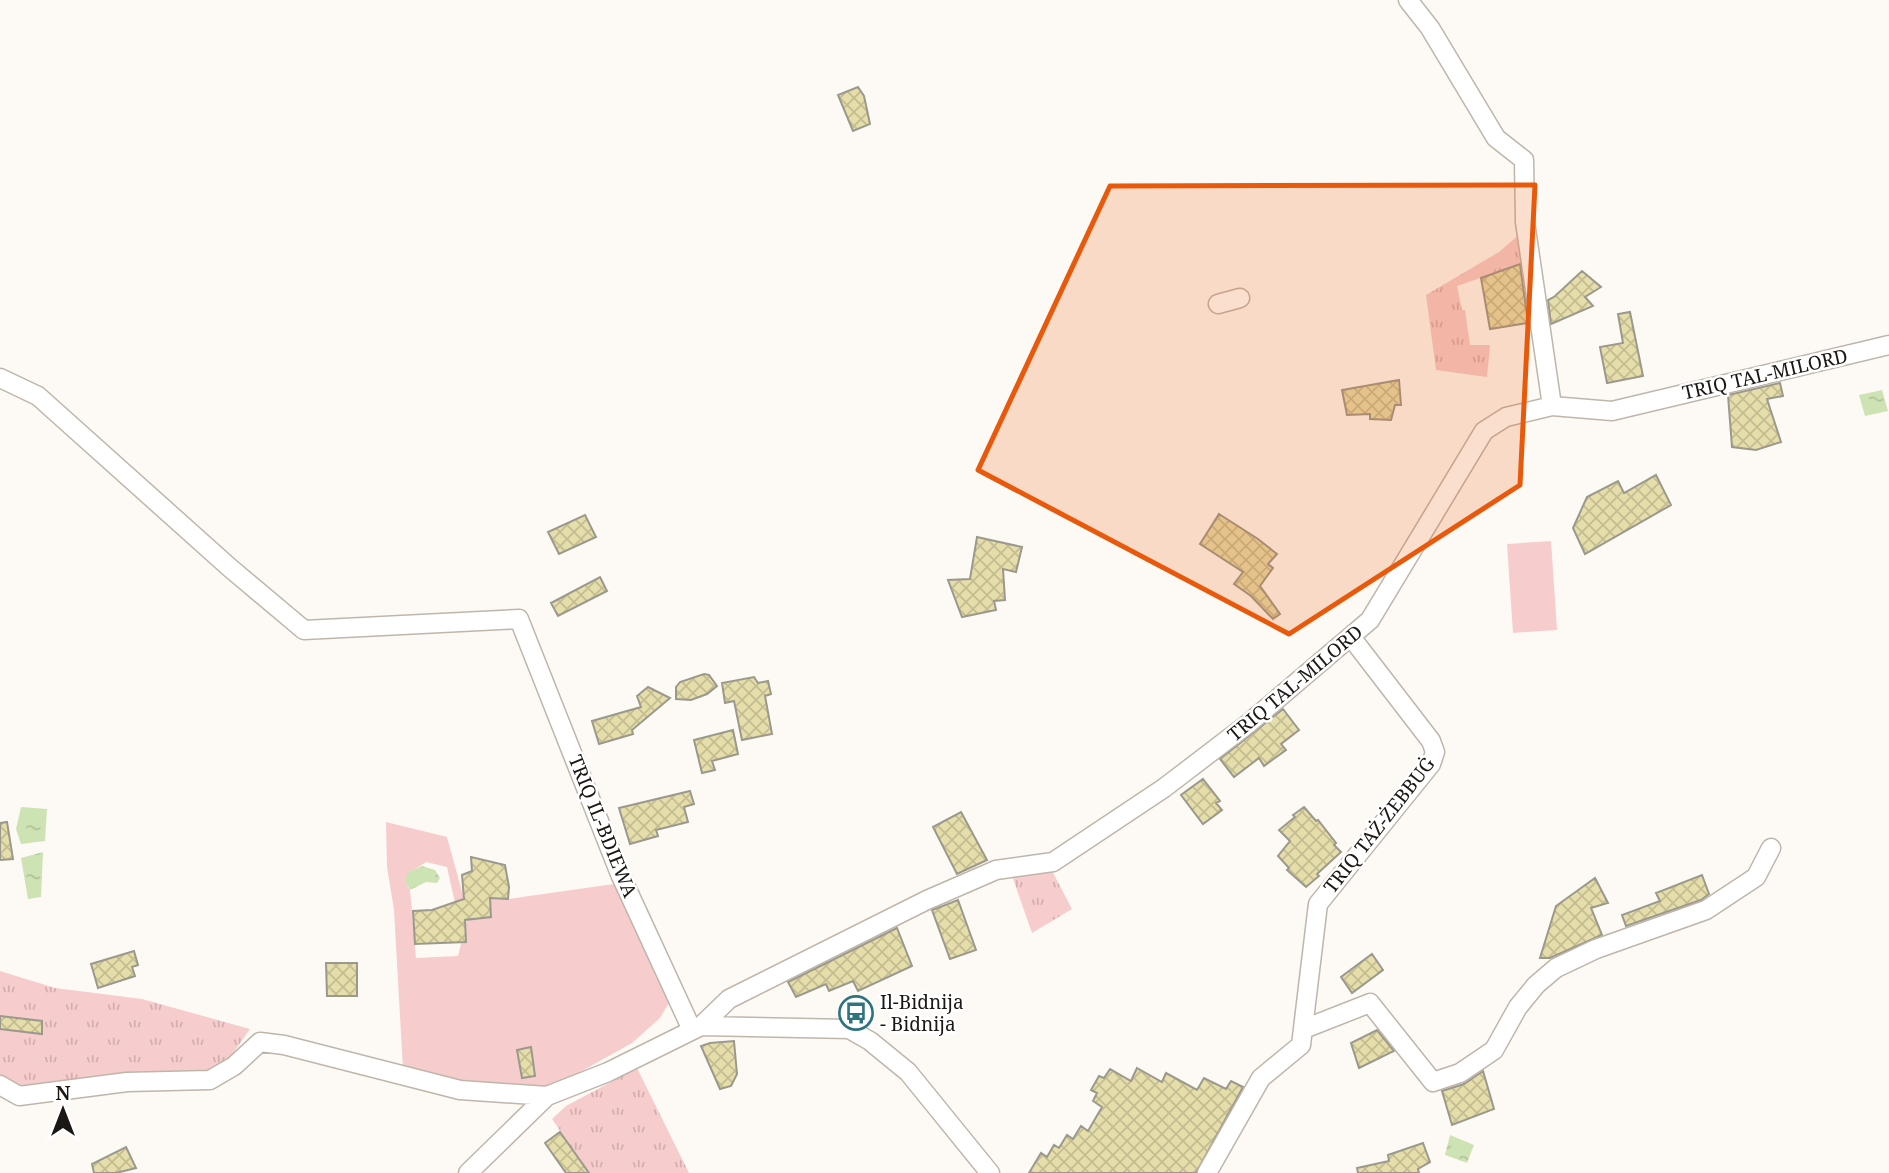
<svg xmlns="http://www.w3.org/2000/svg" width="1889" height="1173" viewBox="0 0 1889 1173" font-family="'Noto Serif',serif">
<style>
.grass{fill:url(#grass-tufts)}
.garden{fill:#f7cccd}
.water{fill:url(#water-ripples)}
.building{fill:url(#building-cross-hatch);stroke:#9b998c;stroke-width:2}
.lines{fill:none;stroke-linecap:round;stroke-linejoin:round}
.minor-casing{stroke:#bfb6ab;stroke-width:21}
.minor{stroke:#fff;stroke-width:18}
.marked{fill:#e8590c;fill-opacity:0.2;stroke:#e8590c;stroke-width:5;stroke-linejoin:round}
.labels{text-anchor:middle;stroke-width:5;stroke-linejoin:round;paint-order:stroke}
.street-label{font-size:19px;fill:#1b1814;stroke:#fff}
.poi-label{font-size:19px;fill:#1b1814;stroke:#fff;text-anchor:start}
</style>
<defs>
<pattern id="grass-tufts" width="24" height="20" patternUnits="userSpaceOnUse" patternTransform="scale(1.75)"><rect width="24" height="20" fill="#f7cccd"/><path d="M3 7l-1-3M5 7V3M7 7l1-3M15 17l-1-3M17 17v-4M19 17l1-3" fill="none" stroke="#d3aeaf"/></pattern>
<pattern id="water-ripples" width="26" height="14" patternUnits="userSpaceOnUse" patternTransform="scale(1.75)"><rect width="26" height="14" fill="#cee3b4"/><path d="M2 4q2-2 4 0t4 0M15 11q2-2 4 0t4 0" fill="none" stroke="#b0c29a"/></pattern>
<pattern id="building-cross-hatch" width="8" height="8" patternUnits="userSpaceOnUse" patternTransform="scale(1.75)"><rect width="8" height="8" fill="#e5ddaa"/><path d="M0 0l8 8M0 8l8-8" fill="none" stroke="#c4bd91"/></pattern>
</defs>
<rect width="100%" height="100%" fill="#fdfaf5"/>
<path class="grass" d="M1520,234L1526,262L1457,286L1462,310H1465L1470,345H1490L1487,377L1436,370L1426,295L1499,252Z
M1051,869L1072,909L1032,933L1012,876Z
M0,971L55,988L142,999L250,1029L222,1069L20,1086L0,1079Z
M637,1068L689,1173H589L552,1119L566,1106Z"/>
<path class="garden" d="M1551,541L1557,630L1513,633L1507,544Z
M386,822L447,837L464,899L455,903L447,867L426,862L411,872L405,882L410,890L416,958L458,956L467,920L490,898L508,899L614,884L670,1001L660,1018L632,1043L553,1087L538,1089L450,1080L403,1069L394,910L387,867Z"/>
<path class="water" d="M1882,390L1888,411L1865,416L1859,395Z
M21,807L47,809L45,841L21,844L16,829Z
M43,852L41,897L28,899L21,858Z
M422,866L435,870L440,878L437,883L426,882L410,890L405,882L407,873Z
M1450,1135L1474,1145L1467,1163L1445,1155Z"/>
<path class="building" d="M858,87L864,96L870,124L853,131L838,95Z
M1520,264L1528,323L1490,329L1481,278Z
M1582,271L1601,287L1585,297L1593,306L1551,324L1548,300L1554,297Z
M1630,312L1643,376L1607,383L1600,347L1623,343L1618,314Z
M1399,380L1401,405H1395L1391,420L1370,419V414L1347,415L1342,390Z
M1780,383L1783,396L1767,399L1781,442L1756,450L1732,447L1728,395Z
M1656,475L1671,505L1585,554L1573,528L1587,497L1618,481L1624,493Z
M1219,514L1258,539L1277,554L1268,564L1273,568L1260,586L1280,614L1273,619L1251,596L1234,584L1243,572L1200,544Z
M585,515L596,537L559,554L548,532Z
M977,537L1022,547L1016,572L1003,569L1005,600L994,601L996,610L962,617L948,580L970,579Z
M600,577L607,591L558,616L551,603Z
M704,674L709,675L717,686L707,694L691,700L676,699V687L680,682Z
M754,677L758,683L768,681L771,694L765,696L772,734L742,740L734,701L725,703L722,683Z
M648,687L670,698L632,730L633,734L599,744L592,721L641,707L637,696Z
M1283,709L1299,730L1281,744L1286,750L1264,766L1259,758L1234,777L1220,759Z
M733,730L738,754L712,761L715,770L702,773L694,740Z
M1203,779L1220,801L1216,803L1222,810L1203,824L1181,795Z
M690,791L694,804L684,807L688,822L656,830L658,836L630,844L619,808Z
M1304,807L1316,821L1318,820L1336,843L1334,845L1341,852L1317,874L1319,876L1306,887L1287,870L1289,868L1278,856L1290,841L1279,830L1295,817L1293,815Z
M961,812L987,860L957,874L933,827Z
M7,822L13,859L0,860V823Z
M471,857L505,865L509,887L508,899L490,898L491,917L465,920L466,942L415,944L413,911L432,910L464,899L462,875L472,871Z
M1702,875L1709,894L1701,900L1626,926L1622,915L1660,901L1656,893Z
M1595,878L1608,903L1591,908L1602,935L1550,958H1540L1556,906Z
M958,900L976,950L950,959L932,910Z
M897,928L912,966L858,991L853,981L829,991L826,984L796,997L788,982Z
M134,951L138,965L132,967L135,976L98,988L91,964Z
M1372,954L1383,970L1352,993L1341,977Z
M326,963H357V996H327Z
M0,1016L42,1021V1034L0,1029Z
M1377,1030L1394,1051L1359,1068L1351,1043Z
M734,1041L737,1074L731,1086L720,1089L701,1046L710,1043Z
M531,1047L535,1076L522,1078L517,1050Z
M1137,1068L1162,1082L1166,1073L1197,1090L1204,1078L1226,1089L1231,1081L1243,1087L1196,1173H1029L1041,1153L1047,1157L1054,1145L1059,1148L1067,1135L1073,1139L1081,1126L1088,1131L1102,1107L1093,1101L1097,1093L1091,1090L1099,1076L1104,1078L1110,1069L1131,1081Z
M1483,1071L1494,1109L1452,1125L1442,1091L1464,1084Z
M560,1132L589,1173H566L545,1143Z
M1423,1143L1430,1162L1418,1169L1419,1173H1358L1357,1168L1389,1161L1388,1155Z
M126,1147L136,1168L116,1173H94L92,1164Z"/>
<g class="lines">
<g class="minor-casing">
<path id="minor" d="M1408,0L1430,28L1496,138L1524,160L1525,222L1552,406
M1218,304L1240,298
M0,378L38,396L229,567L304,630L519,619L620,874L692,1030
M701,1026L729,999L927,900L996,870L1053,862L1164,788L1249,723L1370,620L1484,431L1506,417L1552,406L1612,411L1889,345
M1304,1029L1370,1003L1433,1082L1460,1073L1494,1050L1518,1007L1536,985L1556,968L1596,949L1706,910L1756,877L1771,848
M0,1085L19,1096L127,1082L210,1080L234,1066L260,1042L284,1045L460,1090L547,1096L608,1072L701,1026L849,1029L870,1041L908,1072L990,1173
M468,1173L547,1096
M1207,1173L1261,1078L1301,1045L1318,904L1431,764L1435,752L1431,741L1351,637"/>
</g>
<use href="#minor" class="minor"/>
</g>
<path class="marked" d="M1535,185L1520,485L1289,634L978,470L1110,186Z"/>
<defs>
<g id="bus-ring" transform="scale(1.75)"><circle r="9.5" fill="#fff" stroke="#2e7480" stroke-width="1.5"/><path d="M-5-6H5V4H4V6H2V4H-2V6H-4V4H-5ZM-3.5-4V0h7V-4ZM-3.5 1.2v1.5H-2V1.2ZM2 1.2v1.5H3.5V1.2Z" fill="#2e7480"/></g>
</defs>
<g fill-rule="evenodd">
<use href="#bus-ring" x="856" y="1013"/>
</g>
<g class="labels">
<g class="street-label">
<text transform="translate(1765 374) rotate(-13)" y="7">TRIQ TAL-MILORD</text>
<text transform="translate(1295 683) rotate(-40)" y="7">TRIQ TAL-MILORD</text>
<text transform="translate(1379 825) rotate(-52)" y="7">TRIQ TAŻ-ŻEBBUĠ</text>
<text transform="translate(603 826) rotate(68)" y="7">TRIQ IL-BDIEWA</text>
</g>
<g class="poi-label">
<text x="880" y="1009">Il-Bidnija<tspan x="880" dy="22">- Bidnija</tspan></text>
</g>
</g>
<g transform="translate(63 1110)" stroke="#ffffff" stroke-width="5" paint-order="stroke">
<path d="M0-5L12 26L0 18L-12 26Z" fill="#1b1814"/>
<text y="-10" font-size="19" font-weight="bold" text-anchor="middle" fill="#1b1814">N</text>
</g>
</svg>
